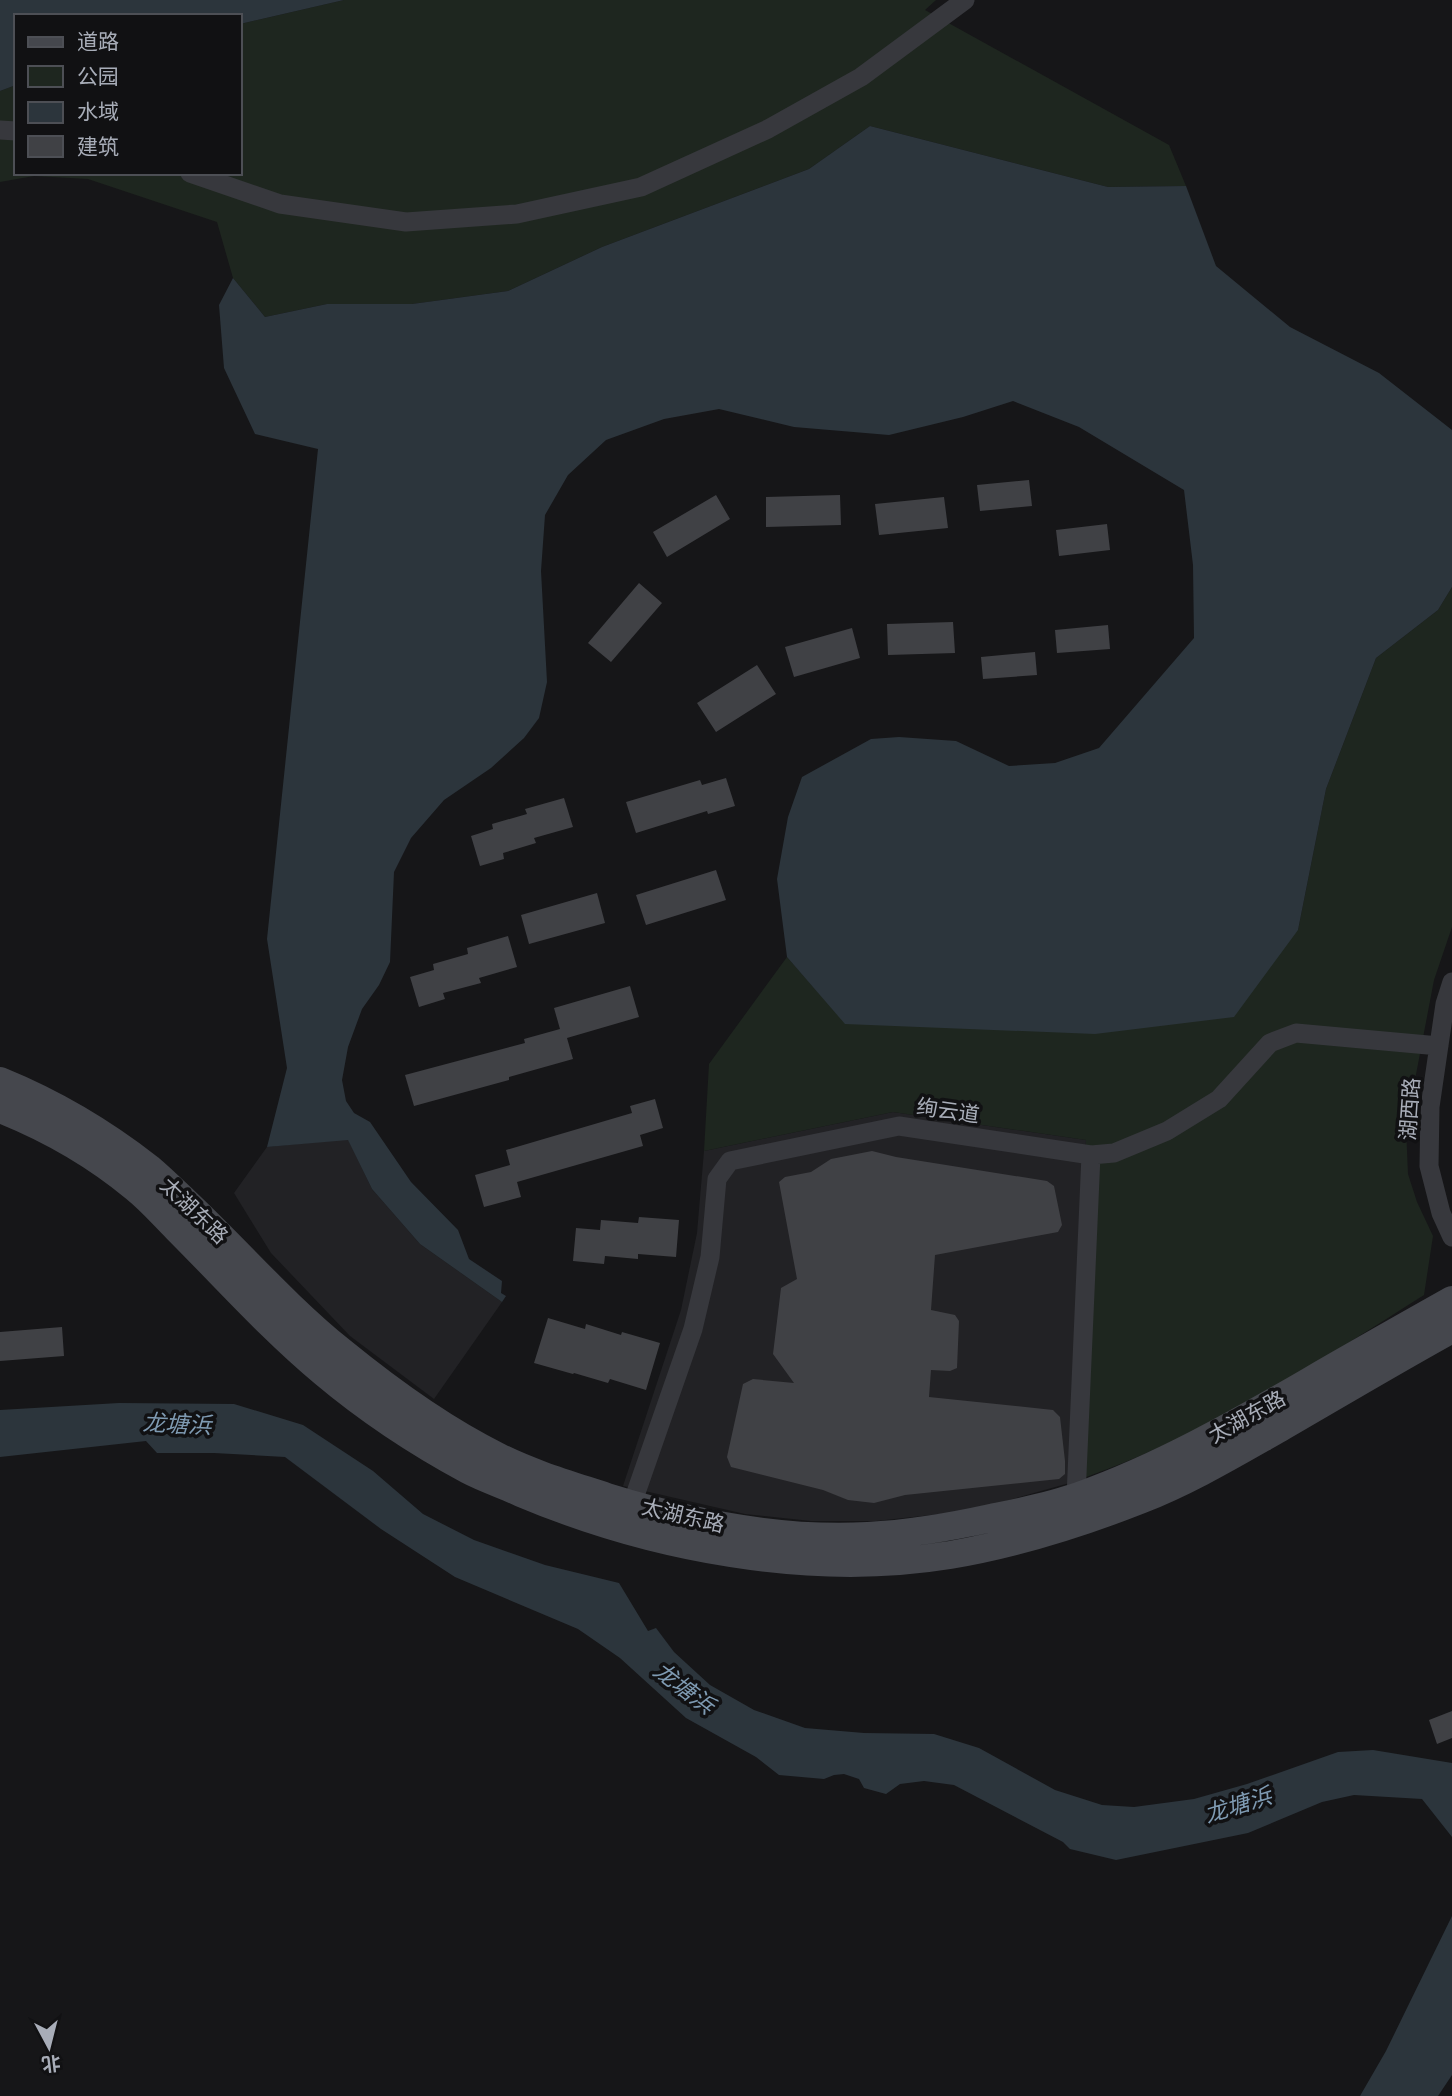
<svg xmlns="http://www.w3.org/2000/svg" width="1452" height="2096" viewBox="0 0 1452 2096" font-family="'Nunito Sans','Noto Sans SC',sans-serif">
<style>
.built{fill:#222225}
.green{fill:#1e261f}
.water{fill:#2c353c}
.building{fill:#404145}
.lines{fill:none;stroke-linecap:round;stroke-linejoin:round}
.minor{stroke:#37383d;stroke-width:19}
.secondary{stroke:#45474d;stroke-width:28}
.labels{text-anchor:middle;stroke-width:7;stroke-linejoin:round;paint-order:stroke}
.street-label{font-size:21px;fill:#a8adb8;stroke:#111113}
.water-label{font-size:23px;font-style:italic;fill:#7f9bb3;stroke:#111113}
</style>
<rect width="100%" height="100%" fill="#161618"/>
<path class="built" d="M893,1112L1086,1140L1073,1482L1002,1502L950,1513L876,1521H811L745,1514L623,1486L681,1310L697,1233L704,1151Z
M348,1139L372,1189L420,1244L502,1302L434,1399L350,1336L271,1253L234,1193L267,1147Z"/>
<path class="green" d="M344,0H936L925,10L1169,145L1186,186L1108,187L870,126L809,169L602,247L508,291L412,304H327L265,317L233,278L217,222L88,179L34,176L0,182V91L16,85V173H240V24Z
M1452,587V927L1434,980L1406,1127L1408,1174L1417,1202L1433,1236L1424,1295C1333,1353 1241,1412 1142,1455C1119,1465 1096,1473 1073,1482L1086,1140L893,1112L704,1151L709,1064L787,957L846,1024L1298,930L1326,789L1376,658L1438,610Z"/>
<path class="water" d="M0,0H344L240,24V16H16V85L0,91Z
M870,126L1108,187L1186,186L1216,266L1290,327L1379,373L1452,430V587L1438,610L1376,658L1326,789L1298,930L1234,1017L1095,1034L845,1024L787,957L777,879L788,817L802,777L871,739L899,737L956,741L1009,766L1055,763L1099,748L1194,638L1193,565L1184,490L1079,427L1013,401L963,417L889,435L794,427L719,409L664,419L606,440L568,475L545,515L541,571L547,682L539,718L524,738L491,768L444,800L411,838L394,872L390,962L379,985L362,1009L348,1047L342,1080L346,1101L354,1113L370,1122L411,1182L458,1230L469,1259L502,1281L501,1293L506,1296L502,1302L420,1244L372,1189L348,1140L267,1147L287,1068L267,939L318,449L255,434L224,368L219,305L233,278L265,317L327,304H412L508,291L602,247L809,169Z
M119,1403L234,1404L303,1425L373,1471L423,1514L474,1540L545,1565L619,1583L648,1631L656,1628L674,1652L710,1685L754,1710L805,1728L864,1733L934,1734L979,1748L1055,1790L1102,1805L1134,1807L1194,1799L1247,1784L1338,1752L1373,1750L1452,1763V1837L1422,1799L1354,1795L1322,1802L1248,1833L1116,1860L1070,1849L1063,1842L954,1785L924,1781L900,1784L886,1794L864,1788L859,1779L844,1774L834,1775L824,1779L779,1775L756,1757L686,1718L620,1658L578,1629L455,1577L381,1529L285,1457L214,1453H157L146,1441L0,1457V1410Z
M1452,1916V2075L1438,2096H1360L1386,2051Z"/>
<path class="building" d="M1029,480L1032,506L980,511L977,485Z
M716,495L730,519L667,557L653,532Z
M840,495L841,525L766,527V497Z
M944,497L948,528L879,535L875,504Z
M1107,524L1110,550L1059,556L1056,530Z
M639,583L662,603L611,662L588,643Z
M953,622L955,653L888,655L887,624Z
M1108,625L1110,649L1057,653L1055,630Z
M852,628L860,658L794,677L785,647Z
M1035,652L1037,675L983,679L981,657Z
M757,665L776,694L716,732L697,703Z
M726,778L735,806L708,814L707,811L636,833L626,802L700,780L702,785Z
M564,798L573,827L534,838L536,843L503,853L504,859L480,866L471,836L493,829L492,824L527,814L525,809Z
M716,870L726,900L646,925L636,895Z
M597,893L605,923L529,944L521,915Z
M508,936L517,967L479,978L481,983L443,993L445,999L419,1007L410,977L434,970L433,964L468,954L467,948Z
M630,986L639,1017L567,1038L573,1059L509,1077V1080L414,1106L405,1075L525,1043L524,1039L560,1029L554,1008Z
M655,1099L663,1128L640,1135L643,1146L517,1182L521,1197L484,1207L475,1175L510,1165L506,1150L632,1113L630,1106Z
M872,1151L896,1157L1047,1181L1054,1186L1062,1225L1058,1232L935,1255L931,1310L955,1315L959,1321L957,1368L950,1371L931,1370L929,1397L1053,1410L1060,1417L1065,1461V1474L1059,1479L905,1495L874,1503L848,1500L823,1490L731,1467L727,1457L743,1384L753,1379L794,1383L773,1354L781,1288L797,1279L779,1182L785,1177L811,1172L831,1159Z
M639,1217L679,1220L676,1257L638,1254V1259L605,1256L604,1264L573,1261L576,1228L600,1230L601,1220L638,1223Z
M548,1318L585,1329L586,1324L621,1335L622,1332L660,1343L646,1390L610,1379L608,1383L574,1373L573,1374L534,1363Z
M62,1327L64,1356L0,1361V1332Z
M1452,1711V1738L1437,1744L1429,1720Z"/>
<g class="lines">
<path class="minor" d="M0,130L16,131
M190,173L280,204L406,222L517,214L641,187L768,129L861,77L965,0
M1452,982L1445,1004L1430,1107L1429,1166L1441,1213L1452,1237
M1076,1497L1091,1155
M632,1504L693,1329L710,1257L717,1179L730,1161L899,1126L1091,1155L1114,1153L1167,1131L1219,1099L1270,1043L1296,1033L1439,1046"/>
<path class="secondary" d="M0,1081C54,1103 103,1132 149,1168C162,1179 174,1191 186,1202C238,1251 285,1306 341,1351C390,1391 442,1429 499,1457C533,1474 571,1485 607,1497C691,1523 780,1541 868,1536C909,1534 950,1527 991,1518C1020,1512 1051,1506 1079,1496C1160,1467 1234,1425 1308,1382C1356,1354 1404,1327 1452,1300
M0,1109C48,1128 95,1155 135,1188C150,1200 163,1215 176,1228C225,1277 271,1329 324,1373C368,1410 418,1443 468,1470C485,1479 504,1485 521,1493C651,1548 810,1578 950,1555C1015,1544 1079,1524 1140,1500C1189,1481 1234,1454 1280,1428C1337,1395 1394,1361 1452,1329"/>
</g>
<g class="labels">
<g class="street-label">
<text transform="translate(1410 1109) rotate(-86)" y="7">湖西路</text>
<text transform="translate(948 1111) rotate(8)" y="7">绚云道</text>
<text transform="translate(194 1211) rotate(44)" y="7">太湖东路</text>
<text transform="translate(1247 1417) rotate(-29)" y="7">太湖东路</text>
<text transform="translate(683 1516) rotate(13)" y="7">太湖东路</text>
</g>
<g class="water-label">
<text transform="translate(177 1424) rotate(3)" y="8">龙塘浜</text>
<text transform="translate(684 1688) rotate(37)" y="8">龙塘浜</text>
<text transform="translate(1238 1805) rotate(-17)" y="8">龙塘浜</text>
</g>
</g>
<rect x="14" y="14" width="228" height="161" fill="#111113" stroke="#4d4f55" stroke-width="2"/>
<rect x="28" y="37" width="35" height="10" fill="#45474d" stroke="#4d4f55" stroke-width="2"/>
<text x="77" y="49" font-size="21" fill="#a8adb8">道路</text>
<rect x="28" y="66" width="35" height="21" fill="#1e261f" stroke="#4d4f55" stroke-width="2"/>
<text x="77" y="84" font-size="21" fill="#a8adb8">公园</text>
<rect x="28" y="102" width="35" height="21" fill="#2c353c" stroke="#4d4f55" stroke-width="2"/>
<text x="77" y="119" font-size="21" fill="#a8adb8">水域</text>
<rect x="28" y="136" width="35" height="21" fill="#404145" stroke="#4d4f55" stroke-width="2"/>
<text x="77" y="154" font-size="21" fill="#a8adb8">建筑</text>
<g transform="translate(49 2047) rotate(173)" stroke="#111113" stroke-width="5" paint-order="stroke">
<path d="M0-5L12 26L0 18L-12 26Z" fill="#a8adb8"/>
<text y="-10" font-size="19" font-weight="bold" text-anchor="middle" fill="#a8adb8">北</text>
</g>
</svg>
